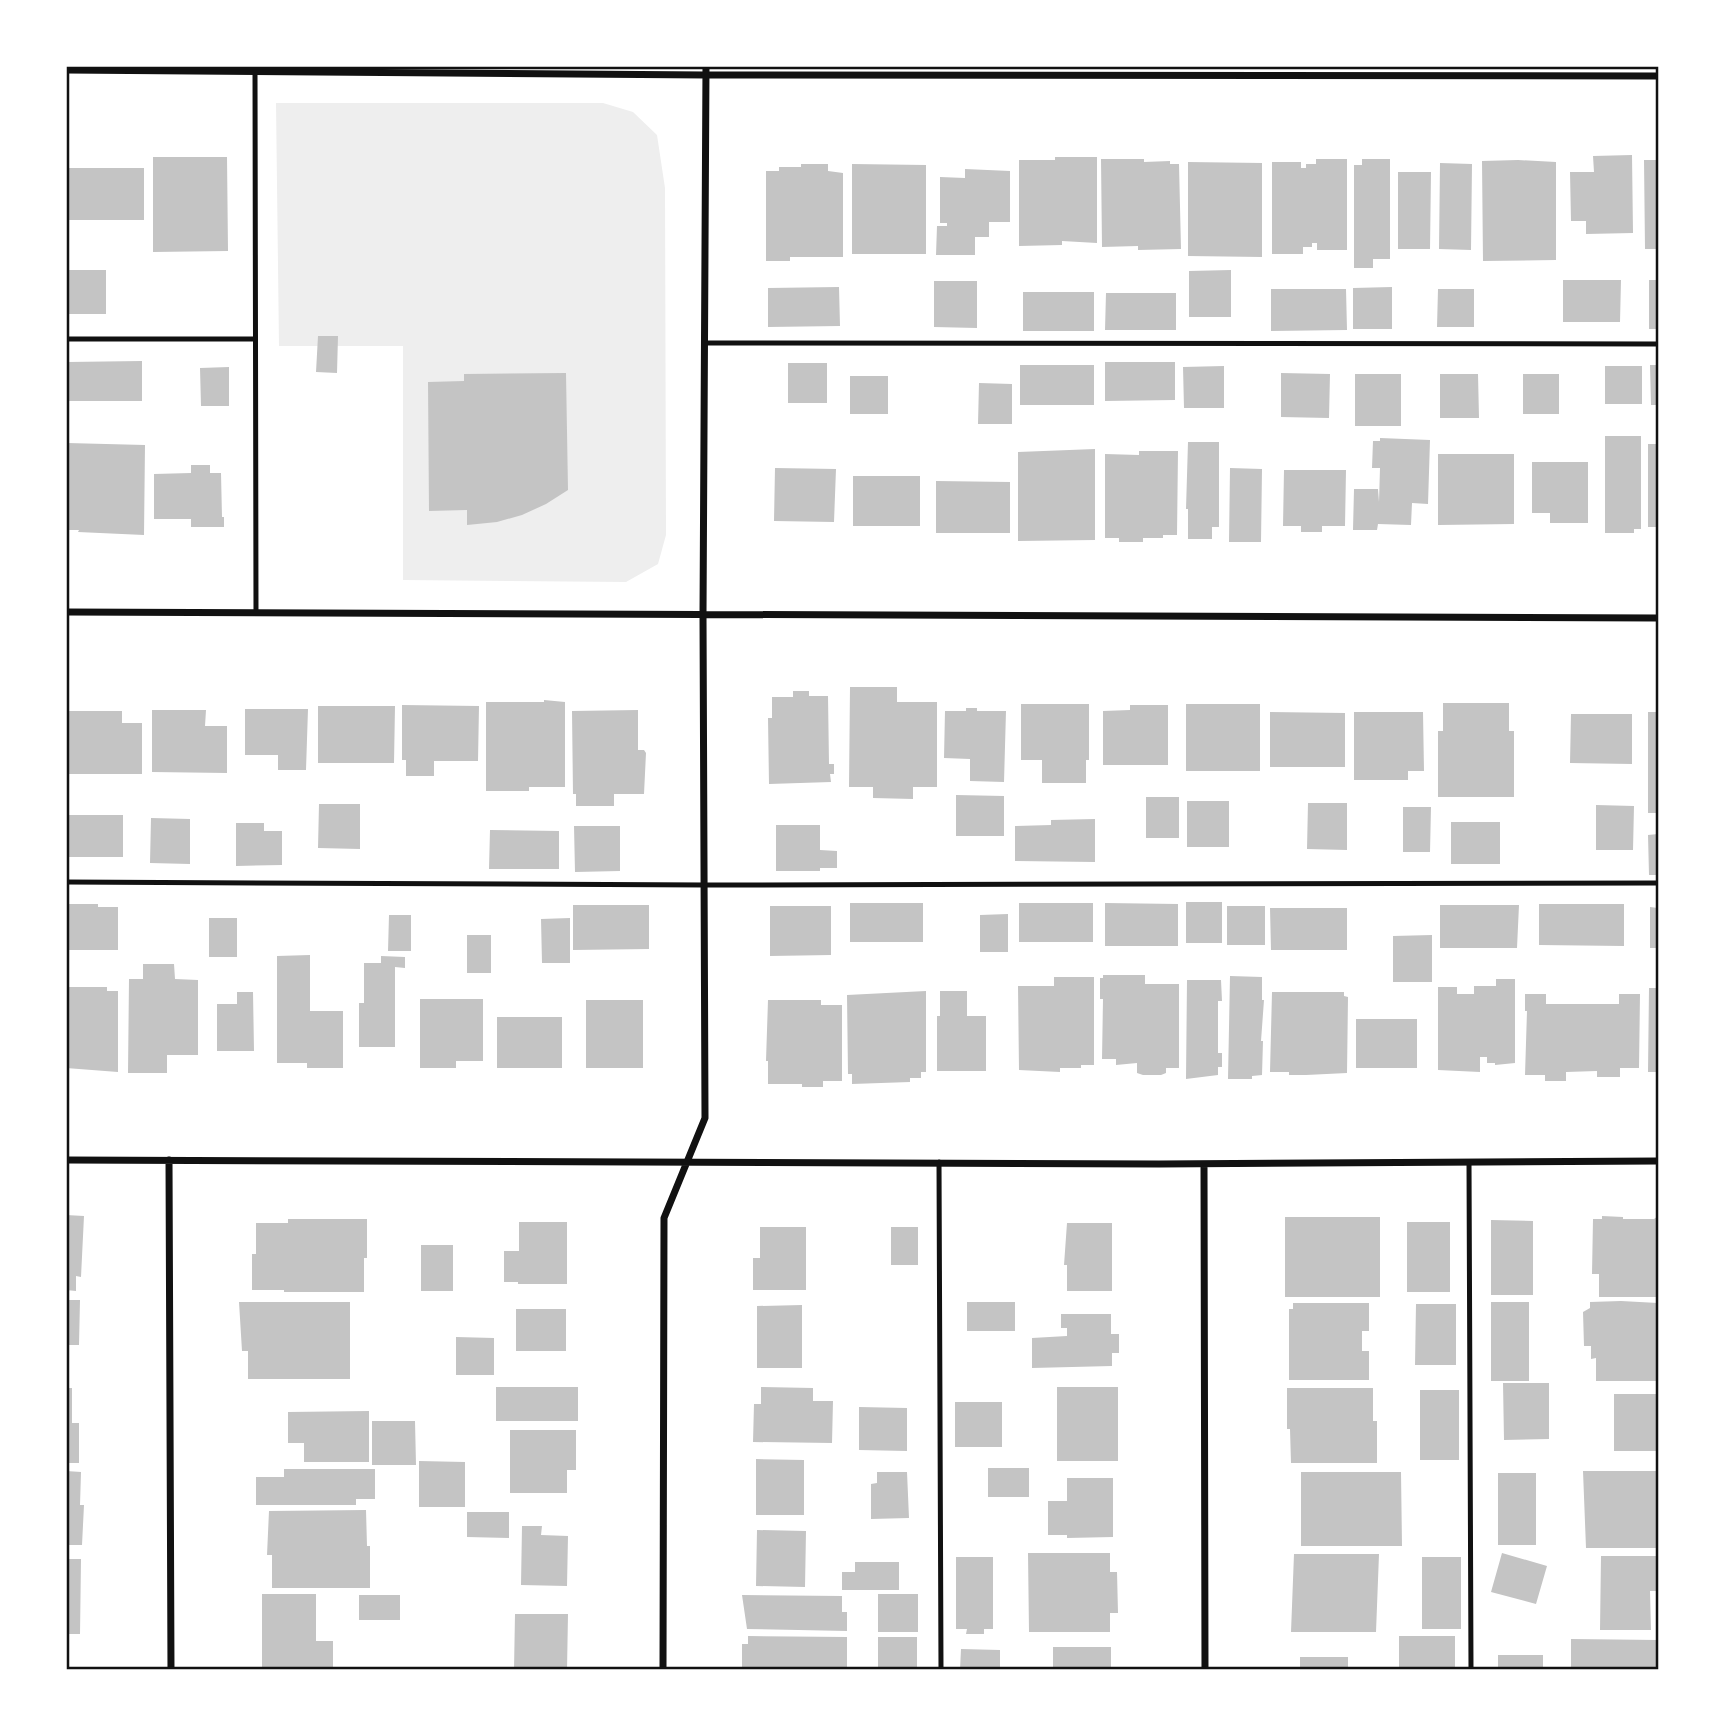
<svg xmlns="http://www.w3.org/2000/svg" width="1725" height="1736" viewBox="0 0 1725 1736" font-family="'Alegreya Sans',sans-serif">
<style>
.green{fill:#eee}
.building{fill:#c4c4c4}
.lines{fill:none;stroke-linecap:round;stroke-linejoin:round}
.service{stroke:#111;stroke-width:5}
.minor{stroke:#111;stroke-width:7}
.neatline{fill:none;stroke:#111;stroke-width:2.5}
</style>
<rect width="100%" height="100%" fill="#fff"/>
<path class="green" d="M276,103H603L633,112L657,135L665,188L666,535L658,564L626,582L403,580V346H279Z"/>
<path class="building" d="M1632,155L1633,233L1586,234V221H1571L1570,172H1594L1593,156Z
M153,157H227L228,251L153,252Z
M1055,157H1097V243L1062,241V245L1019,246V160H1055Z
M1101,159H1144V162L1170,161V164H1179L1181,249L1138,250V246L1102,247Z
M1316,159H1347V250H1317V243H1312V247H1303V254H1272V162H1301V168H1306V164H1316Z
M1362,159H1390V259H1373V268H1354V165H1362Z
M1518,160L1556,162V260L1483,261L1482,161Z
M1644,160H1658V249H1645Z
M1188,162L1262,163V257L1188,256Z
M1440,163L1472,164L1471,250L1439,249Z
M801,164H828V171L843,173V257H790V261H766V171H779V167H801Z
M852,164L926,165V254H852Z
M68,168H144V220H68Z
M965,169L1010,171V222H989V237H975V255H936L937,226H947V223H940V177L965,178Z
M1398,172H1431L1430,249H1398Z
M67,270H106V314H66Z
M1231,270V317H1189V271Z
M1563,280H1621L1620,322H1563Z
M1649,280H1658V329H1649Z
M934,281H977V328L934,327Z
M839,287L840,326L768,327V288Z
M1392,287V329H1353V288Z
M1271,289H1346L1347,330L1271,331Z
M1438,289H1474V327H1437Z
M1023,292H1094V331H1023Z
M1106,293H1176V330H1105Z
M318,336H338L337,373L316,372Z
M142,361V401H68V362Z
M1105,362H1175V400L1105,401Z
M788,363H827V403H788Z
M1020,365H1094V405H1020Z
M1650,365H1658V405H1651Z
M1224,366V408H1184L1183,367Z
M1605,366H1642V404H1605Z
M229,367V406H201L200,368Z
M566,373L568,490L546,504L522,515L497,522L467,525V510L429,511L428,382L464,381V374Z
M1281,373L1330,374L1329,418L1281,417Z
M1355,374H1401V426H1355Z
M1440,374H1478L1479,418H1440Z
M1523,374H1559V414H1523Z
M850,376H888V414H850Z
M979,383L1012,384V424H978Z
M1605,436H1641V529H1634V533H1605Z
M1380,438L1430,440L1428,504L1412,503L1411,525L1378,524L1377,530H1353L1354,489H1378L1379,502L1380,468H1372L1373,441H1380Z
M1188,442H1219V527H1212V539H1188V509H1186Z
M67,443L145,445L144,535L78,532L79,530H66Z
M1648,444H1658V527H1648Z
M1095,449V540L1018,541V452Z
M1139,451H1178L1177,535H1163V538H1143V542H1119V538H1105V454L1139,455Z
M1438,454H1514V524L1438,525Z
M1532,462H1588V523H1550V513H1532Z
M191,465H210V473H221L222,517H224V527H191V519H154V474L191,473Z
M775,468L836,469L834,522L774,521Z
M1230,468L1262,469L1261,542H1229Z
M1284,470H1346L1345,526H1322V532H1301V526H1283Z
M853,476H920V526H853Z
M936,481L1010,482V533H936Z
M850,687H897V702H937V787H913V799L873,798V787H849Z
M793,691H809V696H828L829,764H834V774H830L831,782L769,784L768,718H772V697H793Z
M544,700L565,702V787H529V791H486V702H544Z
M1443,703H1509V731H1514V797H1438V731H1443Z
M1021,704H1089V760H1086V783H1042V760H1021Z
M1186,704H1260V771H1186Z
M402,705L479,706L478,761H434V776H406V760H402Z
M1130,705H1168V765H1103V711L1130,710Z
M318,706H395L394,763H318Z
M966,708H977V711H1006L1004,782L970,781V759L944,758L945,711H966Z
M245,709H308L306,770H278V755H245Z
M152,710H206L205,726H227V773L152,772Z
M638,710V750H644L646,753L644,794H614V806H576V794H573L572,711Z
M66,711H122V723H142V774H66Z
M1270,712L1345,713V767H1270Z
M1354,712H1423L1424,771H1408V780H1354Z
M1648,712H1658V813H1648Z
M1571,714H1632V764L1570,763Z
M956,795L1004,796V836H956Z
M1146,797H1179V838H1146Z
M1187,801H1229V847H1187Z
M1308,803H1347V850L1307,849Z
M319,804H360V849L318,848Z
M1596,805L1634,806L1633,850H1596Z
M1403,807H1431L1430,852H1403Z
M66,815H123V857H66Z
M151,818L190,819V864L150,863Z
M1095,819V862L1015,861V826L1051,825V820Z
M1451,822H1500V864H1451Z
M236,823H264V831H282V865L236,866Z
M776,825H820V850L837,851V868H820V871H776Z
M574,826H620V871L575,872Z
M490,830L559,831V869H489Z
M1658,834V875H1649L1648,835Z
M1186,902H1222V943H1186Z
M850,903H923V942H850Z
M1019,903H1093V942H1019Z
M1105,903L1178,904V946H1105Z
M66,904H98V907H118V950H66Z
M1539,904H1624V946L1539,945Z
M573,905H649V949L573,950Z
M1440,905H1519L1517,948H1440Z
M770,906H831V955L770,956Z
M1227,906H1265V945H1227Z
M1650,907L1658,908V948H1650Z
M1270,908H1347V950H1271Z
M1008,914V952H980V915Z
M389,915H411V951H388Z
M209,918H237V957H209Z
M570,918V963H542L541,919Z
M467,935H491V973H467Z
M1432,935V982H1393V936Z
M310,955V1011H343V1068H307V1063H277V956Z
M381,956L405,957V968L395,967V1047H359V1003H364V963H381Z
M143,964H174L175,979L198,980V1055H167V1073H128L129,979H143Z
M1103,975H1145V984H1179V1068H1166V1073L1161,1075H1143L1137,1073V1063L1116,1065V1059H1102L1103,999H1100V978H1103Z
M1230,976L1262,977V1000H1264L1261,1041H1263L1262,1075L1252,1076V1079H1228Z
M1054,977H1094V1065H1081V1068H1060V1072L1019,1070L1018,986H1054Z
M1496,979H1515V1063L1495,1065V1063H1487V1057H1480V1072L1438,1070V987H1457V994H1474V986H1496Z
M1187,980H1221L1222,1001H1218V1053H1222V1067H1218V1075L1186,1079Z
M66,987H107V991H118V1072L66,1068Z
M1649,988H1658V1072H1648Z
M926,991V1072H921V1078H910V1082L852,1084V1074H848L847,995Z
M940,991H967V1016H986V1071H937V1016H940Z
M237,992H253L254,1051H217V1004H237Z
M1272,992H1344V996L1348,997L1347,1073L1306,1075H1289V1072H1270Z
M1525,994H1546V1004H1619V994H1640L1639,1068H1620V1077H1597V1071L1566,1072V1081H1545V1075H1525L1527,1011H1525Z
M420,999H483V1061H456V1068H420Z
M586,1000H643V1068H586Z
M768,1000H821V1005H842V1081H823V1087H802V1084H768V1061H766Z
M497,1017H562V1068H497Z
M1356,1019H1417V1068H1356Z
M66,1215L84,1216L81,1277L76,1276V1291L66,1290Z
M1602,1216L1623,1217V1219H1654L1658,1216V1297H1599V1274H1592L1593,1219H1602Z
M1285,1217H1380V1297H1285Z
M288,1219H367V1258H364V1292H284V1290H252V1254H256V1223H288Z
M1491,1220L1533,1221V1295H1491Z
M519,1222H567V1284H518V1282H504V1251H519Z
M1407,1222H1450V1292H1407Z
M1067,1223H1112V1291H1067V1265H1064Z
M760,1227H806V1290H753V1258H760Z
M891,1227H918V1265H891Z
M421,1245H453V1291H421Z
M66,1300H80L79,1345H69V1376H66Z
M1621,1301L1658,1303V1381H1596V1358L1591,1359V1346H1584L1583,1312L1590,1308V1302Z
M239,1302H350V1379H248V1351H242Z
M967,1302H1015V1331H967Z
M1491,1302H1529V1381H1491Z
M1293,1303H1369V1331H1362V1351H1369V1380H1289V1309H1293Z
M1416,1304H1456V1365H1415Z
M802,1305V1368H757V1306Z
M516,1309H566V1351H516Z
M1061,1314H1111V1334H1119V1353H1112V1366L1032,1368V1338L1067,1336V1328H1061Z
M456,1337L494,1338V1375H456Z
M1503,1383H1549V1439L1504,1440Z
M496,1387H578V1421H496Z
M761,1387L813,1388V1401H833L832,1443L753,1442L754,1404H761Z
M1057,1387H1118V1461H1057Z
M66,1388H72V1423H79V1463H66Z
M1287,1388H1373V1421H1377V1463H1291L1290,1429H1287Z
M1420,1390H1459V1460H1420Z
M1614,1394H1658V1451H1614Z
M955,1402H1002V1447H955Z
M859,1407L907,1408V1451L859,1450Z
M369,1411V1462H304V1443H288V1412Z
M372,1421H415L416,1465H372Z
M510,1430H576V1470H567V1493H510Z
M756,1459L804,1460V1515H756Z
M419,1461L465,1462V1507H419Z
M988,1468H1029V1497H988Z
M284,1469H375V1499H356V1505H256V1477H284Z
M66,1471L81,1472L80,1505H84L82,1545H66Z
M1583,1471H1658V1548H1586Z
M877,1472H907L909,1518L871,1519V1484L877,1483Z
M1301,1472H1401L1402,1546H1301Z
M1498,1473H1536V1545H1498Z
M1067,1478H1113V1537L1067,1538V1535H1048V1501H1067Z
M366,1510L367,1546H370V1588H272V1555H267L269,1511Z
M467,1512H509V1538L467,1537Z
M522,1526H542L541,1535L568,1536L567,1586L521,1585Z
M757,1530L806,1531L805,1587L756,1586Z
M1028,1553H1110V1572H1117L1118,1613H1110V1632H1029Z
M1502,1553L1547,1566L1536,1604L1491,1592Z
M1294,1554H1379L1376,1632H1291Z
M1601,1556H1658V1591H1650L1651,1630H1600Z
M956,1557H993V1629H984V1634H966L967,1629H956Z
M1422,1557H1461V1629H1422Z
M66,1559H81L80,1634H69V1662H66Z
M855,1562H899V1590H842V1572H855Z
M262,1594H316V1641H333V1668L262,1670Z
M878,1594H918V1632H878Z
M359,1595H400V1620H359Z
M742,1595L842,1596V1612H847V1631L747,1629Z
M515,1614H568L567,1670H514Z
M748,1636L847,1637V1670H742V1644H748Z
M1399,1636H1455V1670H1399Z
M878,1637H917V1670H878Z
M1571,1639L1658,1640V1670H1571Z
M1053,1647H1111V1670H1053Z
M961,1649L1000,1650V1670H960Z
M1498,1655H1543V1670H1498Z
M1300,1657H1348V1670H1300Z"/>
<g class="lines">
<path class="service" d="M255,71L256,613
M66,339H255
M706,343L1658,344
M66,882L705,885L1658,883
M939,1162L941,1670
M1469,1162L1471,1670"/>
<path class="minor" d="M66,70L706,75L1658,76
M66,612L1658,618
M66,1160L1159,1164L1658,1161
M169,1160L171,1670
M1204,1164L1205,1670
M663,1670L664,1218L705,1118L703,614L706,66"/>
</g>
<rect width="1725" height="1736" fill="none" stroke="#ffffff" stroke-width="136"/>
<rect x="68" y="68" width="1589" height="1600" class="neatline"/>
</svg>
